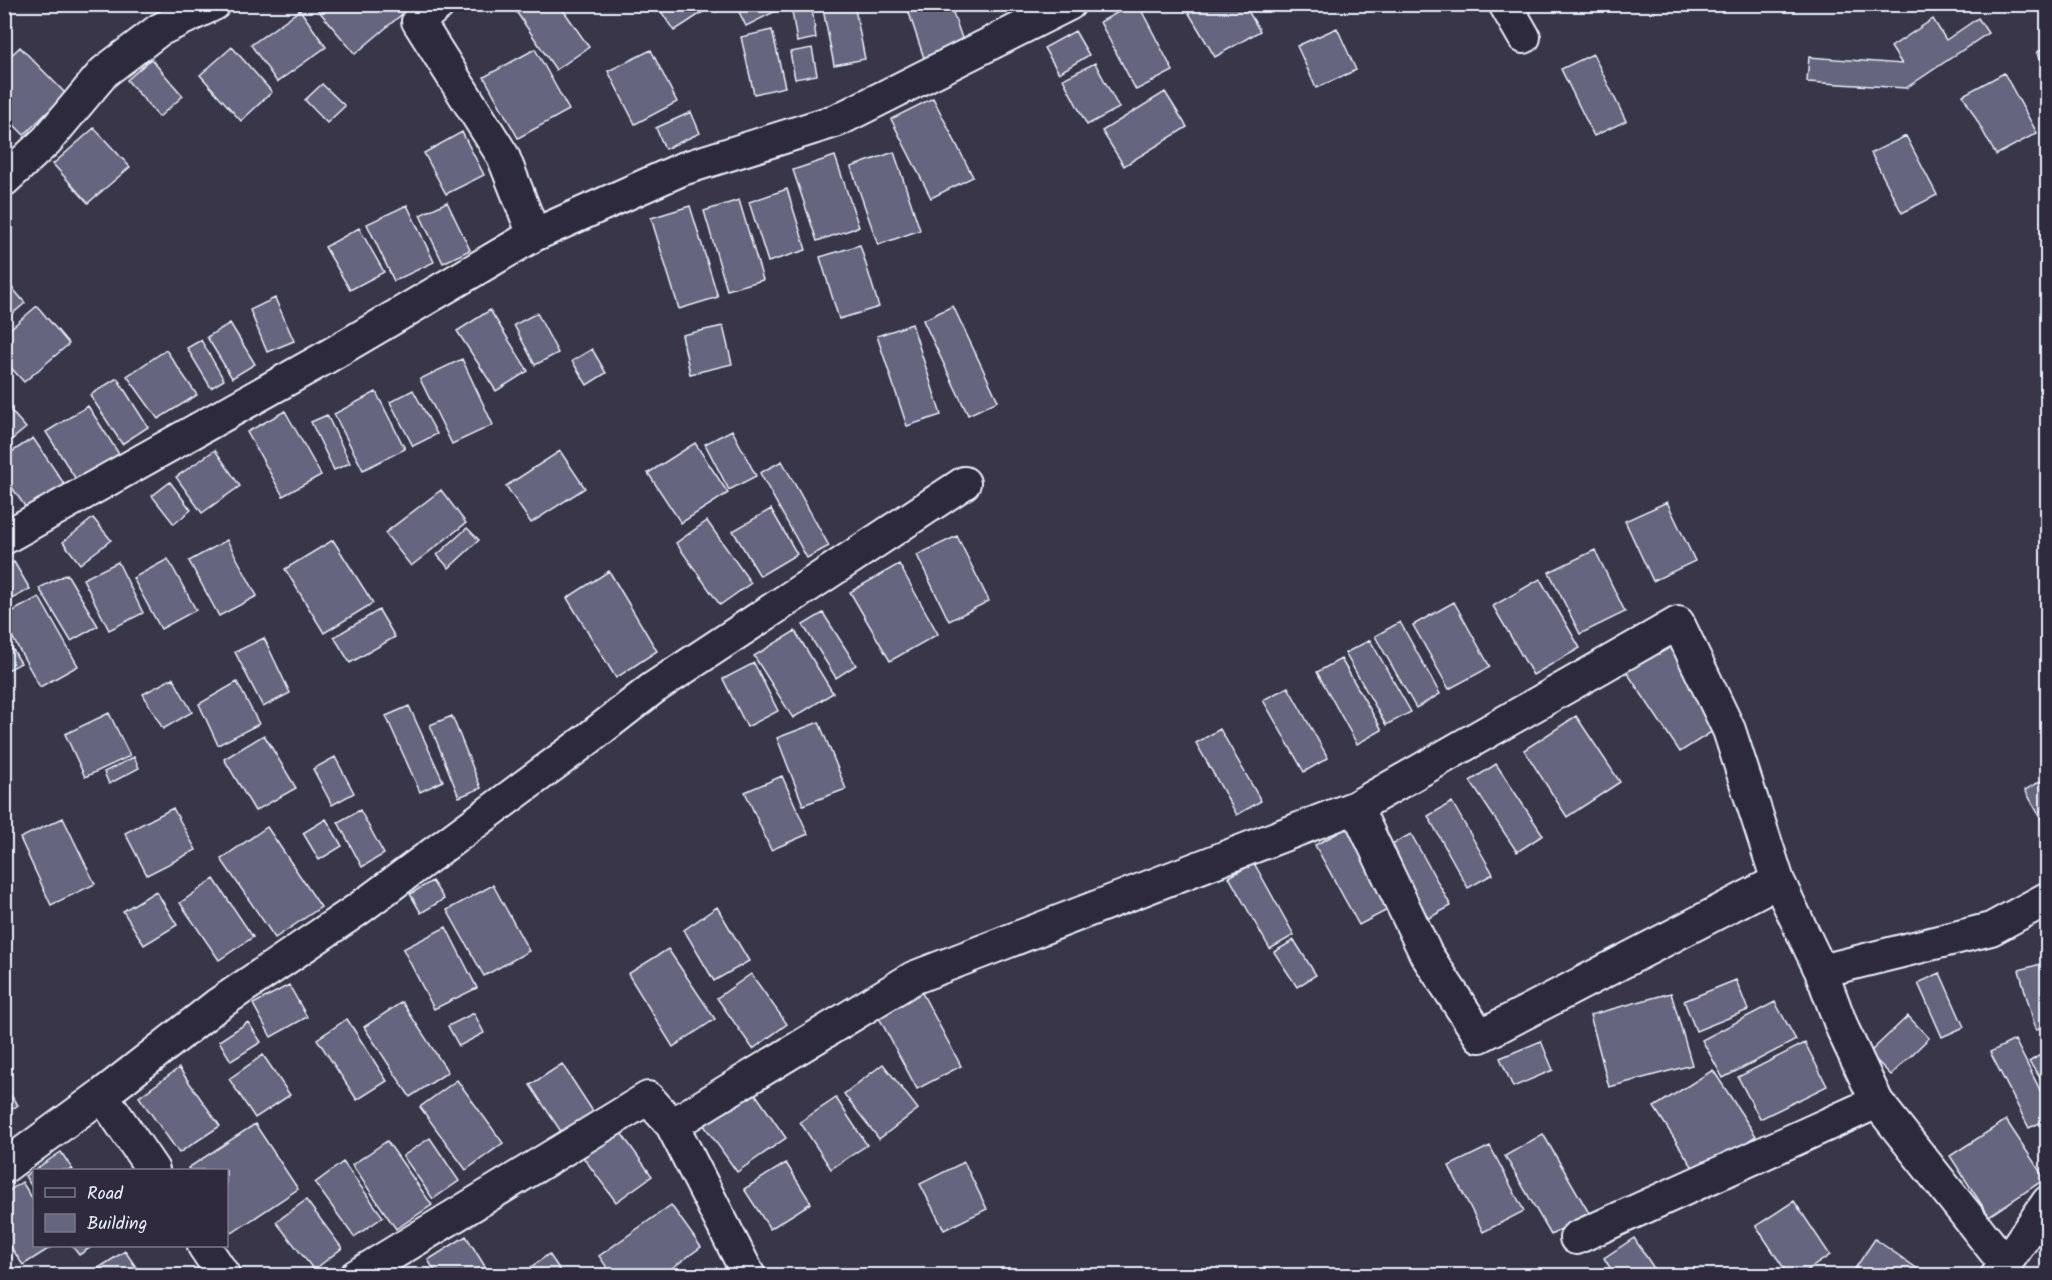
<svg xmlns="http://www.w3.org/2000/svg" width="2052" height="1280" viewBox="0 0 2052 1280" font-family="Kalam,sans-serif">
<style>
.building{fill:#656580;stroke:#e8f1f8;stroke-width:1.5}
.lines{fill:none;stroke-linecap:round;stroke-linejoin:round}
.minor-casing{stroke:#e8f1f8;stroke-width:36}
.minor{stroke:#2f2a3d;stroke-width:32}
</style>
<rect width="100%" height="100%" fill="#3a364a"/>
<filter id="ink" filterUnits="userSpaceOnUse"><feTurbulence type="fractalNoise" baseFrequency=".0167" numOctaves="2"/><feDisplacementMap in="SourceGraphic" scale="12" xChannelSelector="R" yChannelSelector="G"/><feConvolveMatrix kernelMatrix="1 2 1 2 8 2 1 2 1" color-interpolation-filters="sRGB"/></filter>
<g filter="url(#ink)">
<path class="building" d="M313,4H414L355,54Z
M511,4H559L589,47L556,70Z
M656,4H698L703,12L674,31Z
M710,4H727L716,12Z
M735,4H778L780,9L746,26Z
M822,4H854L865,59L834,65Z
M906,4H950L964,44L924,58Z
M1133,4H1138L1173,71L1136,90L1100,22Z
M1196,4H1244L1260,31L1215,57L1187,10Z
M812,8L816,38L797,42L792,11Z
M300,10L326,47L277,82L251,45Z
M1978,18L1988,33L1906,88L1807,82L1809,57L1902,64L1891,47L1933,19L1946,40Z
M1337,28L1356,70L1316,88L1297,46Z
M772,30L785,87L754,94L741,37Z
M1075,31L1089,55L1059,73L1044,48Z
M20,47L66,94L24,135L4,115V62Z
M232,47L272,92L241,121L200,75Z
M2048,47V73L2037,52Z
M812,48L817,75L795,79L790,52Z
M535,49L569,110L518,138L484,77Z
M651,50L677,102L635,124L608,71Z
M1593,54L1626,121L1594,136L1561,69Z
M151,59L183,96L159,117L127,80Z
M1095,63L1119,108L1087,125L1063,79Z
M2004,73L2037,133L1996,155L1963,95Z
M322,84L345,106L327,123L305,100Z
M1165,92L1187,127L1124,166L1102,131Z
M933,98L973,177L931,198L891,119Z
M691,112L700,133L665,149L656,128Z
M94,128L130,167L88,203L53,164Z
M462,132L484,175L446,194L424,153Z
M1906,136L1937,195L1902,213L1871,153Z
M894,152L920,230L878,245L851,167Z
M835,156L859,227L817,241L793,170Z
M787,189L806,250L768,262L749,202Z
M739,200L763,280L727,290L704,211Z
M447,202L470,250L443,263L420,215Z
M407,205L434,262L394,281L367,224Z
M690,206L718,297L679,309L651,218Z
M359,228L384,272L350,290L325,247Z
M860,245L879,307L839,319L820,257Z
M4,278L25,303L4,321Z
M275,298L294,341L267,352L250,310Z
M37,306L69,344L24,382L4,360V334Z
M953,306L998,401L968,415L923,320Z
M490,310L528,371L496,391L457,331Z
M537,313L558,353L535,365L514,325Z
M230,323L255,364L232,378L207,337Z
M912,324L941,415L907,426L877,336Z
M723,326L732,364L690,374L682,335Z
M201,340L224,380L211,388L187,348Z
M592,349L606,373L587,385L572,361Z
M166,350L197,395L158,419L127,376Z
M462,359L493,425L452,444L420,379Z
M117,378L148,427L122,444L90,395Z
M413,390L437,434L413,446L390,402Z
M376,392L405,449L363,470L334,414Z
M4,403L26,428L4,446Z
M88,406L119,454L77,481L46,432Z
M285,411L321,475L283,496L247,432Z
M327,415L350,463L334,470L311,422Z
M732,430L756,476L729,490L705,444Z
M33,438L69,491L31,515L4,476V457Z
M695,443L728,493L681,523L648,473Z
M215,450L240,486L202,513L176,477Z
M560,451L585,488L531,523L506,486Z
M782,461L829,546L807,558L760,473Z
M170,482L191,510L174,524L152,496Z
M441,490L466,523L411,566L385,533Z
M1667,502L1695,561L1653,581L1625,521Z
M771,509L797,554L760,576L733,531Z
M93,518L111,540L80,564L63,542Z
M707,521L751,583L720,605L676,543Z
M467,528L479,540L449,568L437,555Z
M957,536L989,601L949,621L917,555Z
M227,540L257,596L219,616L189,561Z
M333,540L373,603L324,633L285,569Z
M1595,550L1625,612L1580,634L1549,572Z
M168,559L196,610L161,629L133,578Z
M14,562L30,589L10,600L4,590V567Z
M118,562L143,613L109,630L83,579Z
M899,564L938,634L890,661L850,592Z
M609,571L657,651L616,678L567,598Z
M67,574L98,626L71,641L39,588Z
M1540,579L1580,648L1533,675L1493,606Z
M39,597L78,666L40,687L4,622V616Z
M1454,602L1490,667L1449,689L1413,625Z
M379,610L395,637L350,663L334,637Z
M823,613L856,665L836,678L803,625Z
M1400,622L1440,694L1416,708L1375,636Z
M795,631L833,693L793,718L754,656Z
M4,635L21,663L4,672Z
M264,638L290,693L263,707L235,652Z
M1370,640L1411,712L1386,725L1345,653Z
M1670,643L1724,724L1680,752L1626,671Z
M1341,659L1382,730L1357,744L1317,672Z
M754,663L778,711L747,727L723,679Z
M173,678L192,712L163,729L143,694Z
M237,682L259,724L218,745L199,704Z
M1288,687L1328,758L1304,772L1263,700Z
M409,706L443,781L420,792L386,716Z
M109,713L130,756L85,777L65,734Z
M452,716L481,788L459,797L430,725Z
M1576,716L1620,782L1567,817L1524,750Z
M819,722L846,789L803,805L777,738Z
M1220,729L1261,801L1237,815L1196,743Z
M264,735L296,788L255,811L224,759Z
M134,757L139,768L109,784L104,772Z
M335,757L354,793L332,805L313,769Z
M1496,764L1543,835L1517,852L1470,781Z
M782,776L808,834L771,850L745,792Z
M2048,777V831L2025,790Z
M1452,802L1493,874L1468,888L1428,816Z
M173,808L196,850L147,875L125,833Z
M360,810L384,854L362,867L338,822Z
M63,818L95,884L51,905L20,838Z
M326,819L342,846L319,860L303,833Z
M1351,826L1395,906L1359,925L1315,845Z
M267,827L321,907L275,938L221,859Z
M1411,834L1451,906L1427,919L1386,847Z
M1254,863L1294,935L1270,949L1229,877Z
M214,879L253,937L219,960L180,903Z
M432,881L444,899L421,913L410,894Z
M493,885L529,951L484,976L447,910Z
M156,891L177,925L144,945L123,911Z
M717,907L749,961L714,981L684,930Z
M446,927L477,988L434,1009L403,949Z
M1294,940L1316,975L1297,987L1274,952Z
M668,949L715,1019L673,1047L628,974Z
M2048,962V1027L2036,1030L2019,970Z
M1940,973L1964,1027L1942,1037L1918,983Z
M751,974L787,1024L753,1049L717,998Z
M1736,980L1748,1010L1696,1031L1684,1001Z
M289,985L307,1017L271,1037L253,1004Z
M920,989L961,1066L917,1089L876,1012Z
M1671,993L1692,1065L1609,1087L1590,1015Z
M402,1002L448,1072L410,1097L364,1027Z
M1775,1002L1796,1040L1723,1078L1702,1040Z
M474,1013L484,1033L459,1046L448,1026Z
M1908,1016L1929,1038L1891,1075L1869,1053Z
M347,1019L387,1081L357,1100L317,1039Z
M248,1022L261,1042L231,1061L219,1041Z
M2015,1040L2048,1106V1119L2029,1128L1990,1052Z
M1541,1041L1553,1070L1513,1087L1500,1058Z
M1805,1043L1827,1086L1760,1119L1738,1077Z
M2048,1050V1089L2029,1062Z
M263,1055L290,1095L255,1118L229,1079Z
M562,1064L600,1122L568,1142L530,1085Z
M883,1064L918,1109L879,1139L844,1094Z
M179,1068L220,1126L179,1153L139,1097Z
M1713,1070L1756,1136L1697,1174L1654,1107Z
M457,1080L503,1143L466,1170L420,1107Z
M4,1086L18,1105L4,1115Z
M752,1089L786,1138L737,1172L703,1124Z
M836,1098L867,1145L831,1169L800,1122Z
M2006,1120L2045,1179L1989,1216L1950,1156Z
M255,1124L298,1189L232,1233L226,1226V1170H189L188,1168Z
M616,1126L652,1176L616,1202L580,1153Z
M1543,1134L1589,1213L1551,1235L1505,1156Z
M430,1138L459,1181L433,1199L403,1156Z
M387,1141L432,1205L396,1229L352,1165Z
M1490,1146L1524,1211L1483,1232L1449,1166Z
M61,1152L73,1170H34V1190L25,1176Z
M343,1162L383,1217L354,1237L315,1183Z
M964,1162L987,1209L944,1230L920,1184Z
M786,1163L811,1203L770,1229L744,1189Z
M22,1182L34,1201V1246H53L23,1265L4,1237V1194Z
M306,1200L342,1248L314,1270L276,1222Z
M1794,1201L1830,1255L1799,1276H1789L1756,1226Z
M671,1205L701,1247L661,1276H613L599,1256Z
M466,1236L491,1276H438L428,1260Z
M1634,1238L1659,1276H1615L1604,1258Z
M1875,1239L1928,1276H1862L1854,1270Z
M4,1246L12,1257L4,1262Z
M72,1246H93L79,1255Z
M125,1251L142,1276H86Z
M549,1254L564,1276H537L531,1267Z"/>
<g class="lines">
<g class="minor-casing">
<path id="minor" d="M439,4L418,21L503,156L534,235
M1505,4L1524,37
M4,180L47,140L104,72L159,30L214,4
M4,538L325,358L534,235L682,169L838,120L1069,4
M1356,807L1426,954L1480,1036L1778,881
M1821,971L1991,929L2048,898
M102,1095L153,1170
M672,1125L749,1276
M4,1167L102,1095L217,1005L357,910L588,739L652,689L964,483
M1576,1238L1877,1102
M204,1246L224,1276
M356,1276L648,1098L672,1125L913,978L1356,807L1678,623L1729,730L1778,881L1821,971L1843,1030L1877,1102L2006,1265
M1997,1276L2048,1202"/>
</g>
<use href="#minor" class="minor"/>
</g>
</g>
<rect width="2052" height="1280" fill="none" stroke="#2f2a3d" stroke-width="24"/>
<rect x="12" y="12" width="2028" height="1256" fill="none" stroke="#e8f1f8" stroke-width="2" filter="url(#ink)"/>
<rect x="33" y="1169" width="195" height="78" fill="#2f2a3d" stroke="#797a88" stroke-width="1.5"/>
<rect x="45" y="1188" width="30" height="9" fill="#2f2a3d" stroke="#797a88" stroke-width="1.5"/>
<text x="87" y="1199" font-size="18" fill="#e8f1f8">Road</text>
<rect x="45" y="1214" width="30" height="18" fill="#656580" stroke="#797a88" stroke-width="1.5"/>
<text x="87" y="1229" font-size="18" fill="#e8f1f8">Building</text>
</svg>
